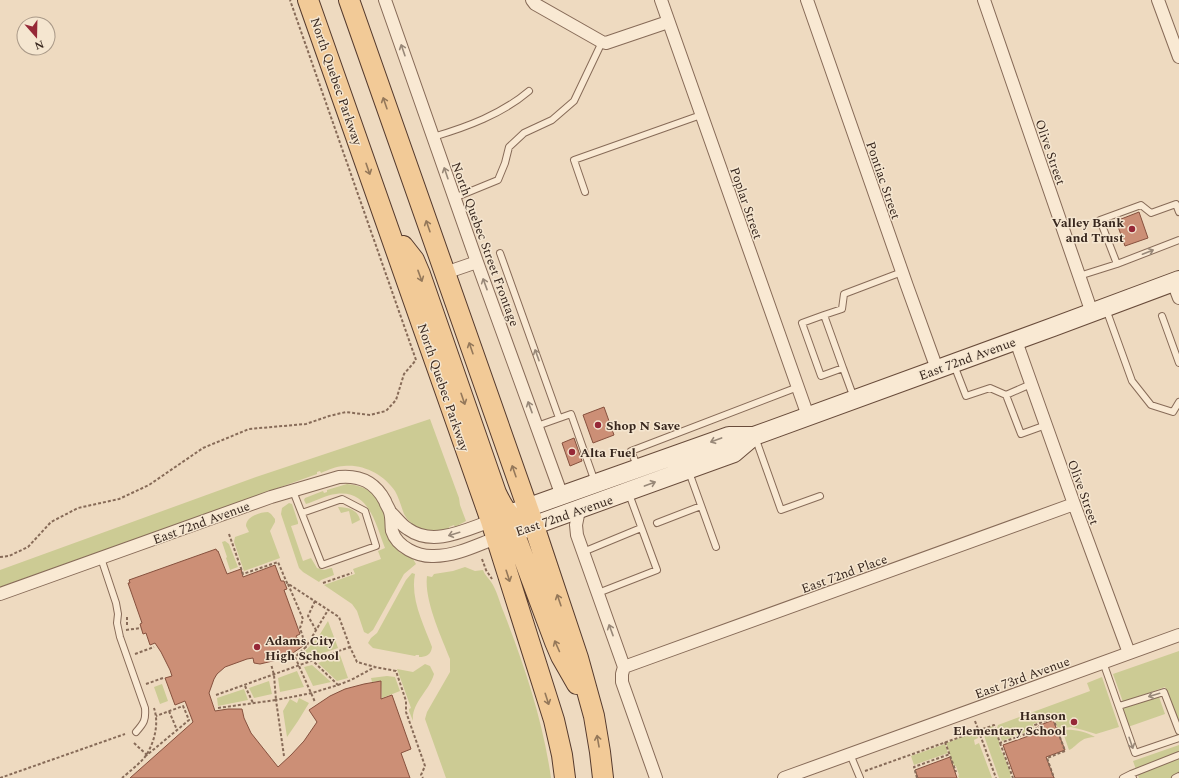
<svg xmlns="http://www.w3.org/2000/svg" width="1179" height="778" viewBox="0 0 1179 778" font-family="Spectral,serif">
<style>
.green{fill:#cccb94}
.building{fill:#cc8f76;stroke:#86513e}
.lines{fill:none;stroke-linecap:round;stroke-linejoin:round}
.lane-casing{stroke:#876b58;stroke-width:8}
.street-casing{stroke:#876b58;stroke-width:14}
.secondary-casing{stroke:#694c3b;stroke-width:20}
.primary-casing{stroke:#553a2d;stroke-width:22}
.path{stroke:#876b58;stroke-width:2;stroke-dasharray:3 2;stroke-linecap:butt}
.lane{stroke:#f9e9d3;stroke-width:6}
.street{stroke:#f9e9d3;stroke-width:12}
.secondary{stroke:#f9e9d3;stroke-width:18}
.primary{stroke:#f2ca97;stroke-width:20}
.oneway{stroke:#988878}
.oneway2{stroke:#94785a}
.poi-dot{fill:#962837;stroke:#f5e6d0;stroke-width:1.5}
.labels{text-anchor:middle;stroke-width:3;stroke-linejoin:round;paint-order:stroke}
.street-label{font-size:13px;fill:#37261d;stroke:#f5e6d0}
.poi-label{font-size:13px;font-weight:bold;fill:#37261d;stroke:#f5e6d0;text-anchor:start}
</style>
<rect width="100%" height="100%" fill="#eedac0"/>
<path class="green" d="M430,419L459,498L460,505L466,521L455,527L454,525L449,527V529C432,535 413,531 404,514C401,506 399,498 395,491C384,475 364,464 344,466C336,466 328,470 321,473L320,471L317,472V474L0,587V570L256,477Z
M347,484C358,485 368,488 375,496C386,508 393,536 399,552L413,559L416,564L404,574L373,630L368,634L364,632L357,611L352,604L324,585L355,574L353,569L381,559L378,551L385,548C376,525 369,489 336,494C326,495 316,501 306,504L304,500L305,498L323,491L324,493L327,492V490Z
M289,503L292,504L298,522V524L291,526L303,561L311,558L317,568L324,570L331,568H332L334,575L321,580L319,582L303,572L299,568L281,514L282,508Z
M338,507C348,507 358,510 360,520L352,524L349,511L341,513Z
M268,512L271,514L275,519V522L270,531L280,558L244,571L234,542L235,537L249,532C248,530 247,528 246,526C246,516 261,512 268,512Z
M225,541L229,544L238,567L230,570L226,558L227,557L222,542Z
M465,567L475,571L483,570C485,576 490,579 493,585C498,594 500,604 504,613C525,667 543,721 551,778H446L425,719L427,712L450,672V659C441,636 424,600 427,576L432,577L434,574L453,571Z
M412,573L415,574C410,599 424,625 432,647C431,655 426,657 419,657V655H416L415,656L373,648L368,643L371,638L377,633L406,580Z
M328,621L338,648L311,657L305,651L317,639Z
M1179,651V721L1165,687L1123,702L1113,674Z
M340,655L348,678L337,681L318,663Z
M425,664L430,666L434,674C430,690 411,703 413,721L409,711V709L411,708L397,669L413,672Z
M312,665L331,682L313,686L304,667Z
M297,671L304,687L280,692L278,678Z
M387,676L395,677L400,691L382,698L381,681L372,682L371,678Z
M1102,677L1119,727L1096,734L1083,730L1071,727L1058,729L1054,717L1033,724L1034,729L1002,741L997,728L998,725L1090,691L1087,683Z
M269,681L272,694L254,698L249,688Z
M162,684L168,701L160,704L154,687Z
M244,689L248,700L218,706L217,698Z
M1158,694L1165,714L1125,728L1118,708Z
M299,698L309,703L298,721L287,737L283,711L290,699L297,703Z
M993,726L1000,744L999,745L1002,753H1003L1011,774L1010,775L1011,778H999L982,730Z
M1062,730C1073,729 1085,731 1095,737C1090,737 1085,738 1081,741C1076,744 1074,748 1069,750Z
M976,732L978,738L974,740L975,745L979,743L992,778H959L958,776L959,775L956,766H954L946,743Z
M945,744L948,753L914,765L911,756Z
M1179,745V778H1139L1133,761Z"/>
<path class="building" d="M1139,212L1148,238L1125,246L1116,221Z
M604,407L614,435L593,443L583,415Z
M574,438L582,461L570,466L562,443Z
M216,549L217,551H218L227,574L241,569L243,577L275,565L281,581H284L287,589L284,590L300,634L296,636L303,646L290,655L277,660L260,664L254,663L253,658L247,659L225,667L217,674L214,679L209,693L215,711L228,709H242L244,718L251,733L278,767L291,755L304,741L317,722L309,710L330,696L345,689L364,684L381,681V699L392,695L411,749L401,753L410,778H130L193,722L185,701L175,705L165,678L172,676L170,670L161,652L155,643L150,645L146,633L143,634L140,624L142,623L128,583H130L129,580Z
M1053,720L1065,750L1046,757L1054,778H1015L1003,745L1040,732L1038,726Z
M950,757L957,778H918L915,770Z"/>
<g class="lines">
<g class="lane-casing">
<path id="lane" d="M433,137C467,127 502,114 529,91
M585,192L574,160L701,115
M454,198L498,180L505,163L509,147L524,133L552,120L574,101L602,42
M500,253L559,418
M1117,264L1179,240
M1079,276L1117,264L1100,220L1141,205L1151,213L1176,204L1179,212
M1106,309L1132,381L1151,405L1173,412L1179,402
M824,315L842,309L844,294L902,272
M1162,316L1179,363
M954,365L966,396L990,388L1006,395
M843,368L824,315L802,323L821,376L843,368L854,398
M1031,384L1006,395L1021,434L1046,425
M537,426L571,414L595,482
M755,437L781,510L820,496
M638,468L631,451L798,387
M689,472L716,547
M293,491L322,565L376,546L365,511L342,499L302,513
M657,523L701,506
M583,552L641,528
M101,558L116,603L118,614L117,623L120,637L145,708C146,720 144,723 136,732
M598,593L657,570L629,494
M1103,662L1135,753L1179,738
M1119,706L1164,692L1179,731
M850,754L860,778
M1131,774L1179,755
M1123,778L1131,774L1133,778
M1175,778L1179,776"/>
</g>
<g class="street-casing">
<path id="street" d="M385,0L477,262L562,496
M532,0L535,4L602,42L606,43L668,22
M661,0L808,416
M807,0L907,286L937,369
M984,0L1092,313
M1158,0L1179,57
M445,273L477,262
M1173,282L1179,298
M1016,341L1074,504L1129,653
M579,510L576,525L577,535L624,667
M390,512C396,517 401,525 408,529C433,547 465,530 491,521
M0,594L271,497L339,477C360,475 375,482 385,501C386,505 389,508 390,512C392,518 391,525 392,531C397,547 418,557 434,556C456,556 477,545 496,538
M624,667L1074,504
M624,667L622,674V682L656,778
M784,778L1179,635"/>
</g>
<g class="secondary-casing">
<path id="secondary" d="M515,512L729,436H754L1053,327L1179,280
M521,530L734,453L754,436"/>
</g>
<g class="primary-casing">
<path id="primary" d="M308,0L491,521L554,720L562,755L565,778
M349,0L534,526L578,658L594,716L600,752L603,778
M403,246L414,260L420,274L496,493C505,512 512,523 534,526
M494,521C508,524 512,531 518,543L555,642L561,656L577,684"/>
</g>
<path class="path" d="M229,534L243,574L278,562L287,583L339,617L350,647L357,662L375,667L396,671L406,701V712L425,766L421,775L423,778
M0,557L9,556L28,547L51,522L78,508L119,499L149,485L203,448L249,429L306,424L329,416L346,412L370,415L386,411L396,400L404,374L416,360L290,0
M482,559L486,570L492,579
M323,583L352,573
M288,584L303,619L300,628L306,647L328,610
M315,601L308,616L316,630
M127,625V615
M126,630L141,628
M306,647L295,657L315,702
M135,654L154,647
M146,684L163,678
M338,685L351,680L375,667
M245,686L253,703
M216,695L350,647
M218,708L276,700L274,675L271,664
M169,711L177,730
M975,721L996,778
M945,742L956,772
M134,743L147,755L189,720L183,706L156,716
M1000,743L1013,778
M284,756L276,700L312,693L338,685L313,661
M865,771L994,725L1000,743L1037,730L1035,725L1053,718L1065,751L1047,758L1054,778
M0,778L125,734
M122,778C129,772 143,761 147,754C155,740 159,723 154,708
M917,778L914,767L950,754"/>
<use href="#lane" class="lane"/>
<use href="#street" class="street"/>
<use href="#secondary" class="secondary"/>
<use href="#primary" class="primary"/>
</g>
<defs><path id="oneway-shaft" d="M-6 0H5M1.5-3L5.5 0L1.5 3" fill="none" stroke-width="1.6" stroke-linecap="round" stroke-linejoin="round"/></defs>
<g class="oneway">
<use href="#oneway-shaft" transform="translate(403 50) rotate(-109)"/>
<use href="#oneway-shaft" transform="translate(446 173) rotate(-109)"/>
<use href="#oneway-shaft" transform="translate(1148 252) rotate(-21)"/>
<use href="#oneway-shaft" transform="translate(485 284) rotate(-110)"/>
<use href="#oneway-shaft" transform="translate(537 355) rotate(-110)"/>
<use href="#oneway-shaft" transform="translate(530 407) rotate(-110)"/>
<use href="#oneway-shaft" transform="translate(716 440) rotate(160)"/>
<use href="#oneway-shaft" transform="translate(650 484) rotate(-20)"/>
<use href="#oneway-shaft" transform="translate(454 534) rotate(163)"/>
<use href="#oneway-shaft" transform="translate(611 630) rotate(-110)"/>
<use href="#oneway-shaft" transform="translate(1154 695) rotate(163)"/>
<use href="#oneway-shaft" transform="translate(1131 743) rotate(71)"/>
</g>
<g class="oneway2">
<use href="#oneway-shaft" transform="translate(385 103) rotate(-109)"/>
<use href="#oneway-shaft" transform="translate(368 169) rotate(71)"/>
<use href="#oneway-shaft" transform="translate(428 226) rotate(-109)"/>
<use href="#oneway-shaft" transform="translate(420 276) rotate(70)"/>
<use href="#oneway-shaft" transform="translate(471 348) rotate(-109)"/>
<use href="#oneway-shaft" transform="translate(463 399) rotate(71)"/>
<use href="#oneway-shaft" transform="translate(514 471) rotate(-109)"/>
<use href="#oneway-shaft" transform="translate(508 576) rotate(72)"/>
<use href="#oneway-shaft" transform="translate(559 600) rotate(-109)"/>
<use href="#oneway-shaft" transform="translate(557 646) rotate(-114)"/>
<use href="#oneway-shaft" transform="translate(547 699) rotate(72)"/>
<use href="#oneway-shaft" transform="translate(598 741) rotate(-100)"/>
</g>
<g class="poi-dot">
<circle cx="1132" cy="229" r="4"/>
<circle cx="598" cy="425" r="4"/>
<circle cx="572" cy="452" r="4"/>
<circle cx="257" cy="647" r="4"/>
<circle cx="1074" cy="722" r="4"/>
</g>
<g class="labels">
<g class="street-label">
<text transform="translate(337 81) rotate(71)" y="5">North Quebec Parkway</text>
<text transform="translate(1051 152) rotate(71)" y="5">Olive Street</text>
<text transform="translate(884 180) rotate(71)" y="5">Pontiac Street</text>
<text transform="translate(747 203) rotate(71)" y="5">Poplar Street</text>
<text transform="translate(486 244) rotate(70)" y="5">North Quebec Street Frontage</text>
<text transform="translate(967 358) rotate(-20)" y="5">East 72nd Avenue</text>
<text transform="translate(444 387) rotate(71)" y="5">North Quebec Parkway</text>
<text transform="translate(1084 492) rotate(70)" y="5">Olive Street</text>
<text transform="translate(564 515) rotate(-19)" y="5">East 72nd Avenue</text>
<text transform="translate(201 522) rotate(-20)" y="5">East 72nd Avenue</text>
<text transform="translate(844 573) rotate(-20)" y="5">East 72nd Place</text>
<text transform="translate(1022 677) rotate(-20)" y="5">East 73rd Avenue</text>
</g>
<g class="poi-label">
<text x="1124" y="227" text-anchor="end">Valley Bank<tspan x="1124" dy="15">and Trust</tspan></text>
<text x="606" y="430">Shop N Save</text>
<text x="580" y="457">Alta Fuel</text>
<text x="265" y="645">Adams City<tspan x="265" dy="15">High School</tspan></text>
<text x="1066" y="720" text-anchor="end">Hanson<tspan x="1066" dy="15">Elementary School</tspan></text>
</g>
</g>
<g transform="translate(36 36) rotate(160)"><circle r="19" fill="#f5e6d0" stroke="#a99988"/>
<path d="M0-3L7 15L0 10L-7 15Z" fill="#962837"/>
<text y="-6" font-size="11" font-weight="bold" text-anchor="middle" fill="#37261d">N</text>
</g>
</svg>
